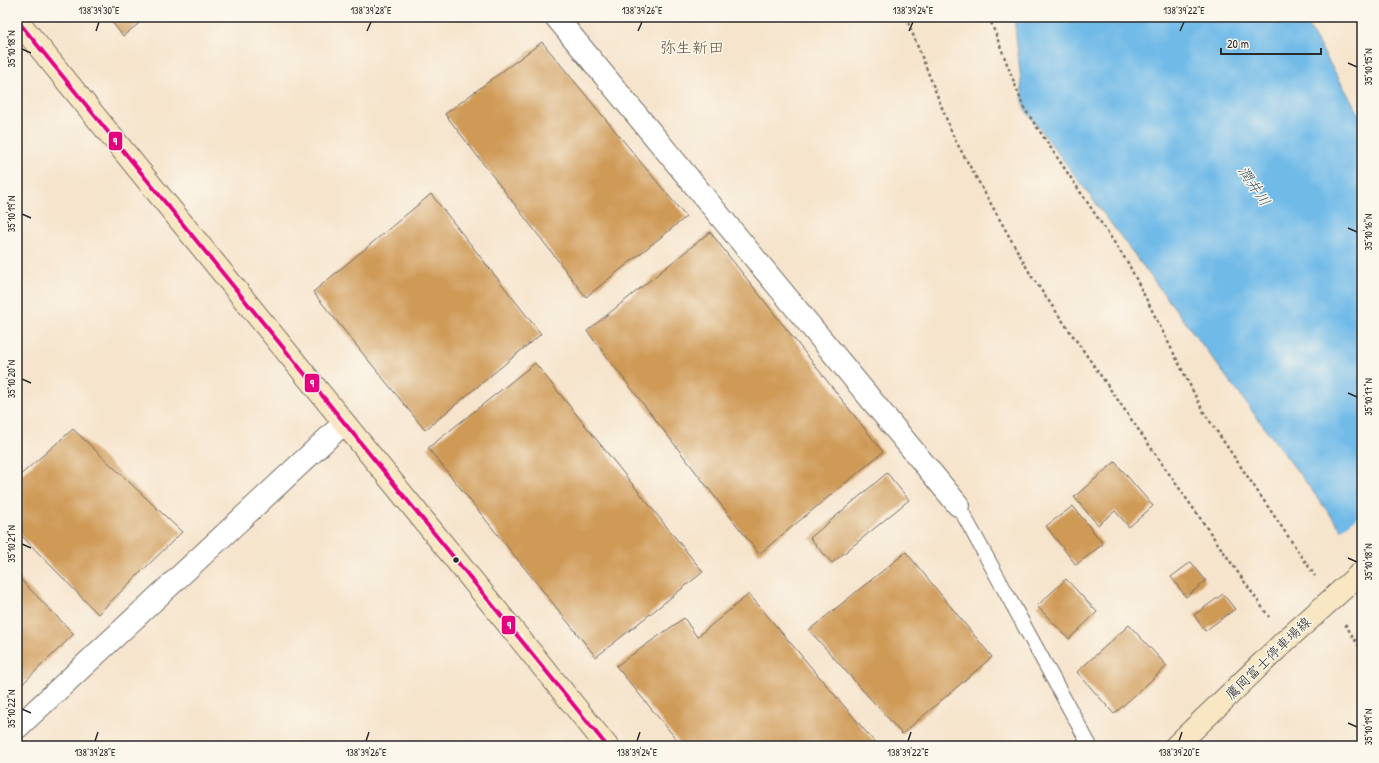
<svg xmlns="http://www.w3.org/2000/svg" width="1379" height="763" viewBox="0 0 1379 763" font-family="'Patrick Hand','Klee One',sans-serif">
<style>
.water{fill:#6fbae8;stroke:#4d728a}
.pier{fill:#f6e4cc}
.building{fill:#cf9a56}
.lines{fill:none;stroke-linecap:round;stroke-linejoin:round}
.lane-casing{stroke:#726c63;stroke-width:16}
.street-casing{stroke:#726c63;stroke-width:24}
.secondary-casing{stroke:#726c63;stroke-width:24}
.path{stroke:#726c63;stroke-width:2.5;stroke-dasharray:3 3;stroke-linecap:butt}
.lane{stroke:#fff;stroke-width:14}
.street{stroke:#fff;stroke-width:22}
.secondary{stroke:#f9e7c3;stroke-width:22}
.bus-1-casing{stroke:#fbf7ec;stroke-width:7}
.bus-1{stroke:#e5007d;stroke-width:4}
.ticks{fill:none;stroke:#2b2b2b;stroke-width:1.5}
.bus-dot{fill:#2b2b2b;stroke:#fbf7ec;stroke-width:1.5}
.labels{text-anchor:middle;stroke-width:3;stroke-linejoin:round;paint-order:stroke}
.street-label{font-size:14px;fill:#2b2b2b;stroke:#fbf7ec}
.water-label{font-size:15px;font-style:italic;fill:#3f5664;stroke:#fbf7ec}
.quarter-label{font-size:16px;fill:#64523a;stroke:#fbf7ec}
.line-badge{stroke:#fbf7ec;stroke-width:1.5}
.badge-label{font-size:11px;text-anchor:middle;font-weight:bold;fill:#fff}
.neatline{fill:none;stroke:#2b2b2b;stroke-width:1.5}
.ticks-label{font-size:10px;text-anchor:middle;fill:#2b2b2b}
</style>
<rect width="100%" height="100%" fill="#fbf7ec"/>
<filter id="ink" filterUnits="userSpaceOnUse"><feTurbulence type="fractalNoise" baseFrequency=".025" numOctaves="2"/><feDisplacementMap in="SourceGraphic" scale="8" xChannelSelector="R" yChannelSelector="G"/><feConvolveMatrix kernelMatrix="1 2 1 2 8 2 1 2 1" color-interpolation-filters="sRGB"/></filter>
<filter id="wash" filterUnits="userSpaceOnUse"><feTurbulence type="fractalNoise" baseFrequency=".012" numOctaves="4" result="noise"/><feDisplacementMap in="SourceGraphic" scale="16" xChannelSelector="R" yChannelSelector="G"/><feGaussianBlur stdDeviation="0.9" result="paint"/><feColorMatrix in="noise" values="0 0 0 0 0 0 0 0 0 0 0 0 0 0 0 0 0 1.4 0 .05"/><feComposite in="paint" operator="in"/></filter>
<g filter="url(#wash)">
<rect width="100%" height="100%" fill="#f6e4cc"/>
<path class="water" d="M1014,17H1303L1362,119V557L1024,108Z"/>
<path class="pier" d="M1362,514V559L1340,531Z"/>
<g id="blocks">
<path class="building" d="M108,17H147L123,36Z
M542,42L686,217L586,297L445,114Z
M431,194L541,334L425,430L313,292Z
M710,232L883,452L759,554L587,331Z
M535,363L703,572L596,657L428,448Z
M73,429L182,532L98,614L17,531V478Z
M1115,462L1153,506L1129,527L1115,511L1098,525L1074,497Z
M887,473L909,500L832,563L810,538Z
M1073,506L1103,544L1076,565L1046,526Z
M906,552L992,657L902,734L809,630Z
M1191,562L1206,581L1186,597L1171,577Z
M17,576L74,634L17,689Z
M1066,579L1097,612L1069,639L1037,606Z
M749,594L878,746H682L616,666L684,618L697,637Z
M1223,594L1235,609L1205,631L1194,615Z
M1129,625L1167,666L1114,714L1077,672Z"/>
</g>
</g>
<g filter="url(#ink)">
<use href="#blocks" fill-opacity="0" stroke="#726c63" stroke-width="1"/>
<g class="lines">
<g class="lane-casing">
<path id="lane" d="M958,505L1090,746"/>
</g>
<g class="street-casing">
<path id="street" d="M556,17L958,505
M17,728L344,423"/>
</g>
<g class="secondary-casing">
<path id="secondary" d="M17,20L607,746
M1176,746L1285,641L1362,572"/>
</g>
<path class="path" d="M906,17L954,138L1032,277L1269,617
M989,17L1024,108L1128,263L1203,411L1315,576
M1361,17L1362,20
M1345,624L1362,651"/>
<use href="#lane" class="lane"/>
<use href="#street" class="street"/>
<use href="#secondary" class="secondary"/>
<g class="bus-1-casing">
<path id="bus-1" d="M17,20L607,746"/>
</g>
<use href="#bus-1" class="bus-1"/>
</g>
</g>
<path class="ticks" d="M96,31L99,22M367,31L371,22M638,31L642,22M909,31L913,22M1180,31L1184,22M22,49L31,53M1348,63L1357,67M22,214L31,218M1348,228L1357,232M22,379L31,383M1348,393L1357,397M22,544L31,548M1348,558L1357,562M22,709L31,713M1348,723L1357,727M95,741L98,732M366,741L369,732M637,741L640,732M908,741L911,732M1179,741L1182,732"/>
<circle class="bus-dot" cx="456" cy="560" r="3.5"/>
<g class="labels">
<g class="street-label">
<text transform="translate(1268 658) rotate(-44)" y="5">鷹岡富士停車場線</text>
</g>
<g class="water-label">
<text transform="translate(1254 186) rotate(56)" y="5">潤井川</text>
</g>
<g class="quarter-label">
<text x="692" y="53">弥生新田</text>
</g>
</g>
<g class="line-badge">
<rect x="108" y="131" width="15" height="20" rx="4" fill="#e5007d"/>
<rect x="304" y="373" width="16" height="20" rx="4" fill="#e5007d"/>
<rect x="501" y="615" width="15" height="20" rx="4" fill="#e5007d"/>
</g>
<g class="badge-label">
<text x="115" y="145">9</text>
<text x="312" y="387">9</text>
<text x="509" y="629">9</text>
</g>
<rect width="1379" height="763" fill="none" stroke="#fbf7ec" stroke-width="44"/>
<path d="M1221 48v6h100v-6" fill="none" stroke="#2b2b2b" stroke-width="2"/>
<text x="1227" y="48" font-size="12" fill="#2b2b2b" stroke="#fbf7ec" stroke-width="3" paint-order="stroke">20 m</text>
<rect x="22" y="22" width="1335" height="719" class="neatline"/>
<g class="ticks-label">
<text x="99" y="14">138°39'30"E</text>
<text x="371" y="14">138°39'28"E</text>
<text x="642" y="14">138°39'26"E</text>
<text x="913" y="14">138°39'24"E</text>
<text x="1184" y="14">138°39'22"E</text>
<text transform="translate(11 49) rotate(-90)" y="4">35°10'18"N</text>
<text transform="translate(1368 67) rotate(-90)" y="4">35°10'15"N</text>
<text transform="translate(11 214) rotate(-90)" y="4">35°10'19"N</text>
<text transform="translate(1368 232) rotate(-90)" y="4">35°10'16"N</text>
<text transform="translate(11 379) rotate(-90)" y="4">35°10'20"N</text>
<text transform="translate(1368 397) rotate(-90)" y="4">35°10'17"N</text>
<text transform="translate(11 544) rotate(-90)" y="4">35°10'21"N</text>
<text transform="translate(1368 562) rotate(-90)" y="4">35°10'18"N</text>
<text transform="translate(11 709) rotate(-90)" y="4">35°10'22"N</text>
<text transform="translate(1368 727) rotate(-90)" y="4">35°10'19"N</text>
<text x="95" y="756">138°39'28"E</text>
<text x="366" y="756">138°39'26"E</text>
<text x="637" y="756">138°39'24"E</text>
<text x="908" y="756">138°39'22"E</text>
<text x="1179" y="756">138°39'20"E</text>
</g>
</svg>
